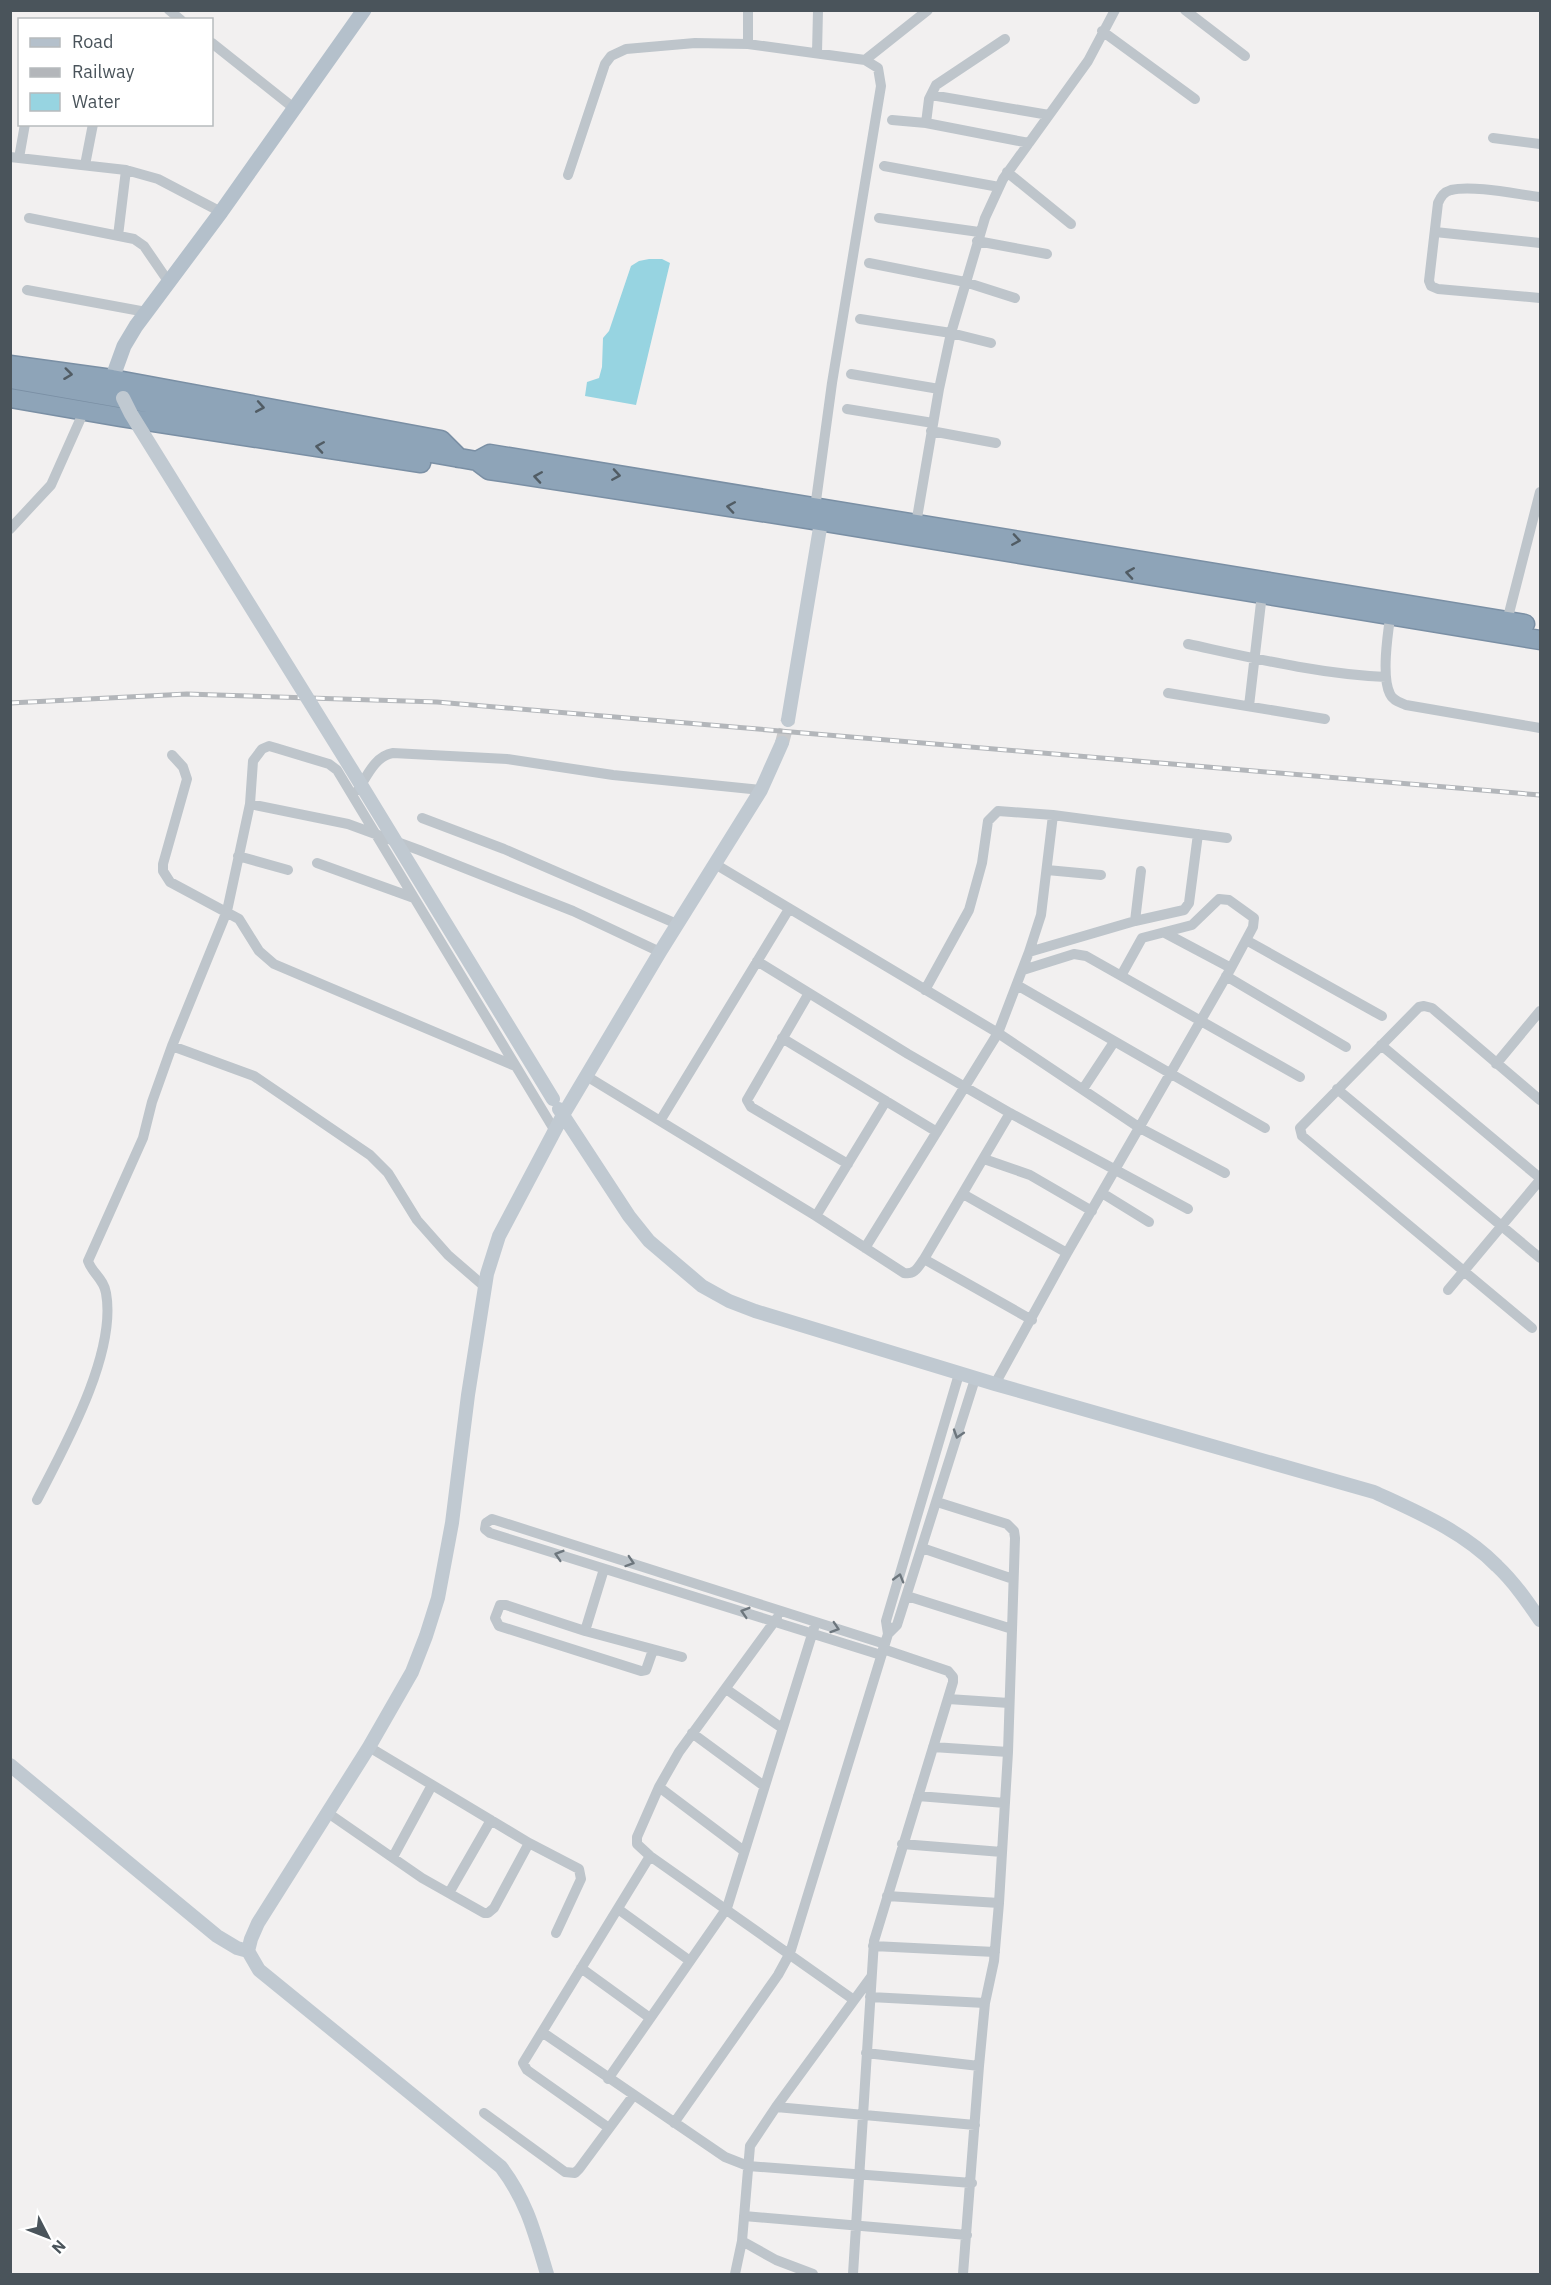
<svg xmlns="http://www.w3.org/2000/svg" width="1551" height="2285" viewBox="0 0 1551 2285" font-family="'IBM Plex Sans',sans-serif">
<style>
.water{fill:#97d4e1}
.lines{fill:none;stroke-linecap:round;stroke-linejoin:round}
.secondary-tunnel{stroke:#c8c9cb;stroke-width:14;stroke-dasharray:14 7;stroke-linecap:butt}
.highway-casing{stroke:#7a8fa4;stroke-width:21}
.street{stroke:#bec5cb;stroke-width:10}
.secondary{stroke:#c0c9d1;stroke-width:14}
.primary{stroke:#b4c0cb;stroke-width:15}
.highway{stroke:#8ea4b8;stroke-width:18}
.rail-casing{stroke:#b3b6ba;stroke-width:5}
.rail{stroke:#fff;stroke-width:3;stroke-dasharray:9;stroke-linecap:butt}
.secondary-bridge{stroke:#c0c9d1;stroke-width:14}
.oneway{stroke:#515c64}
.oneway2{stroke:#6d767d}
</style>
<rect width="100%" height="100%" fill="#f2f0f0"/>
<path class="water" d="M649,259H662L670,263L636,405L585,396L587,382L599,378L602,367L603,338L609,331L631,266L639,261Z"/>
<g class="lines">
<path class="secondary-tunnel" d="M782,743L788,720"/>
<g class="highway-casing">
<path id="highway" d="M10,365L112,379L441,440L459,458
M10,379L477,461L489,470L814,520L1540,640
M10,398L120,417L421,463
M477,461L490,454L1525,624"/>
</g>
<path class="street" d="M169,10L181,20
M748,10V44
M1185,10L1245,56
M1102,31L1195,99
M212,43L295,109
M817,53L818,10
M865,60L928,10
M931,95L1049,115
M892,120L926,123L1029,143
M926,123L929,99L936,85L1005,39
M1493,138L1540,144
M10,157L126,170L158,179L221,212
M19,158L25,124
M85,165L93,124
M884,166L999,187
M1007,172L1071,224
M568,175L605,64L611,56L626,49L695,43L748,44L865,60L878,68L881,86L832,383L815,508
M1540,197C1516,194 1473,185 1451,190C1444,192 1441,196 1438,203L1429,281L1431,286L1438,289L1540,298
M29,218L134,239L144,246L168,281
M879,218L979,232
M1435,232L1540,243
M118,236L126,170
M977,241L1047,254
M869,263L965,282L1015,298
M27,290L146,312
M860,319L951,333L991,343
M851,374L939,389
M847,409L933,423
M931,431L996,443
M916,524L939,389L951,333L985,218L1003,179L1088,61L1115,10
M10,529L51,485L84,411
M1391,611C1388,632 1381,676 1390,694C1393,701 1400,702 1406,705L1540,728
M1507,621L1540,492
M1188,644C1253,658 1319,674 1386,677
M1168,693L1325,719
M1249,706L1262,594
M172,755L183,767L187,779L163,864V871L170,882L239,919L259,951L274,964L515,1066
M358,790C367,776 375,756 393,753L507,759L613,775L761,790
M250,804L348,824L419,850L573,911L660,952
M422,818L504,849L677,924
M238,856L288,870
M317,863L414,898
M715,864L998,1033L1140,1128L1225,1173
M1047,870L1101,875
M1135,921L1141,871
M1165,933L1231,968
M1246,940L1382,1016
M1029,952L1135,921L1184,910L1189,903L1198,834
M757,961L908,1054L1010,1113L1188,1209
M1023,970L1074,954L1086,956L1300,1077
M1226,976L1346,1047
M1017,985L1265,1128
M925,990L969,910L982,863L988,821L998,811L1053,815L1227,838
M809,993L747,1100L751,1107L848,1164
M782,1038L937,1132
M1381,1045L1540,1178
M172,1046L254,1076L370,1155L388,1173L417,1220L448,1255L485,1287
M1496,1064L1540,1011
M588,1077L816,1216L904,1273C915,1275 918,1267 924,1259L1010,1113
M1083,1089L1114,1042
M1337,1089L1540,1258
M660,1121L789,909
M984,1159L1030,1175L1092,1211
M1102,1193L1149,1222
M963,1194L1067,1253
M816,1216L886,1101
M865,1248L998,1033L1029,952L1041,915L1053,815
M924,1259L1032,1320
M1448,1290L1540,1180
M1532,1328L1302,1136L1300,1128L1419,1007L1424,1006L1432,1008L1540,1100
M995,1384L1067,1253L1231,968L1253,927L1254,918L1229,900L1219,899L1192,925L1142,938L1122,974
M37,1500C65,1446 117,1353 106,1293C104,1279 92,1273 88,1261L143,1138L152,1102L172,1046L227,911L250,804L253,761L262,749L269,746L276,748L329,764L337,770L555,1131
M937,1502L1007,1524L1014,1531L1015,1538L1008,1752L999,1903L994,1961L985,2003L979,2066L963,2274
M922,1548L1013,1579
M907,1596L1012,1629
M777,1618L679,1752L659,1787L637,1837V1844L650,1856L854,2000
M585,1631L604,1569
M888,1634L897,1625L975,1379
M653,1650L646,1670L641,1671L499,1626L495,1618L500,1605H506L585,1631L682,1657
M881,1655L490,1533L485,1529L486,1523L492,1519L885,1644
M726,1689L782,1728
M948,1699L1009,1703
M692,1733L764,1786
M369,1747L529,1843L579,1869L581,1879L556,1933
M933,1747L1008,1752
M659,1787L744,1851
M918,1796L1005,1803
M328,1813L422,1878L484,1913H488L494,1908L529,1843
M902,1844L1002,1852
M393,1857L432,1785
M449,1893L491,1820
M887,1896L999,1903
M618,1909L690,1961
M873,1946L995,1952
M581,1968L650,2018
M870,1997L985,2003
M542,2032L725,2157L748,2166L972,2183
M866,2053L979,2066
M608,2079L727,1908L814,1628
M776,2107L975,2125
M484,2113L565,2172L575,2173L579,2169L633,2096
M674,2123L778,1975L790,1953L888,1634L886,1621L959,1374
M609,2128L527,2070L523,2063L650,1856
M744,2216L967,2235
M742,2241L776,2260L813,2274
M735,2274L742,2241L750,2146L776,2107L871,1977
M853,2274L874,1941L953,1682V1677L948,1671L883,1649"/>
<path class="secondary" d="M788,720L821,522
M559,1109L629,1216L649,1241L702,1286L729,1301L755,1311L995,1384L1374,1492C1417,1512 1463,1531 1497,1566C1514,1582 1527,1601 1540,1620
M10,1765L217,1936L237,1948L248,1951
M547,2274C535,2234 527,2201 501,2167L259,1970L248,1951L251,1939L258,1923L369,1747L412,1672L426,1636L438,1598L452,1523L468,1395L487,1274L499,1236L563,1115L660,952L761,790L782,743"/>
<path class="primary" d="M112,379L124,346L136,326L221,212L364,10"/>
<use href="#highway" class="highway"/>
<g class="rail-casing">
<path id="rail" d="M10,703L187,694L437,702L1540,795"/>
</g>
<use href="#rail" class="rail"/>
<path class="secondary-bridge" d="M123,398L131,414L352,770L553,1099"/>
</g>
<defs><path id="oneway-chevron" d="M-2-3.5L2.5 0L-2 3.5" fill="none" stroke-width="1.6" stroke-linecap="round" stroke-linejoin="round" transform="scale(1.5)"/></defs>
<g class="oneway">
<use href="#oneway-chevron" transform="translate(68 374) rotate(7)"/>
<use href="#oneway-chevron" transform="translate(260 407) rotate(10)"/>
<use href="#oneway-chevron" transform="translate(320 447) rotate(-171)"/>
<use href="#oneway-chevron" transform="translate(616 475) rotate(9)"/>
<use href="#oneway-chevron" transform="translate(538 477) rotate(-171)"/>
<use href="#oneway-chevron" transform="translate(731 507) rotate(-171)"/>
<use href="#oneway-chevron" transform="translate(1016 540) rotate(9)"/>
<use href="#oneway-chevron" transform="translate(1130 573) rotate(-171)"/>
</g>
<g class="oneway2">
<use href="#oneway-chevron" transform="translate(958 1434) rotate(108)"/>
<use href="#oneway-chevron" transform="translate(559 1555) rotate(-163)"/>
<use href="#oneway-chevron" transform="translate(630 1562) rotate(18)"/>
<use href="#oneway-chevron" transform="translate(899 1578) rotate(-74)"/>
<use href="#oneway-chevron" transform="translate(745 1612) rotate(-163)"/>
<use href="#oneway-chevron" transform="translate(835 1628) rotate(18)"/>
</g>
<rect width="1551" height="2285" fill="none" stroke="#4a545b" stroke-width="24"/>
<rect x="18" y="18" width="195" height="108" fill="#ffffff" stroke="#b7bbbd" stroke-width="1.5"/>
<rect x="30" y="38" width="30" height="9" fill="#b4c0cb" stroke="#b7bbbd" stroke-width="1.5"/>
<text x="72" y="48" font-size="18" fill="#4a545b">Road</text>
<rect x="30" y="68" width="30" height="9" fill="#b3b6ba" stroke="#b7bbbd" stroke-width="1.5"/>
<text x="72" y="78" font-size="18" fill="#4a545b">Railway</text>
<rect x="30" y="93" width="30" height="18" fill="#97d4e1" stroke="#b7bbbd" stroke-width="1.5"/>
<text x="72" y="108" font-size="18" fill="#4a545b">Water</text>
<g transform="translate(48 2237) rotate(132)" stroke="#ffffff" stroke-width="4.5" paint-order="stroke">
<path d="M0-4.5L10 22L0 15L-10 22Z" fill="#4a545b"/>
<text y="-9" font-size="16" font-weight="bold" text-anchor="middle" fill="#4a545b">N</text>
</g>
</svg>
